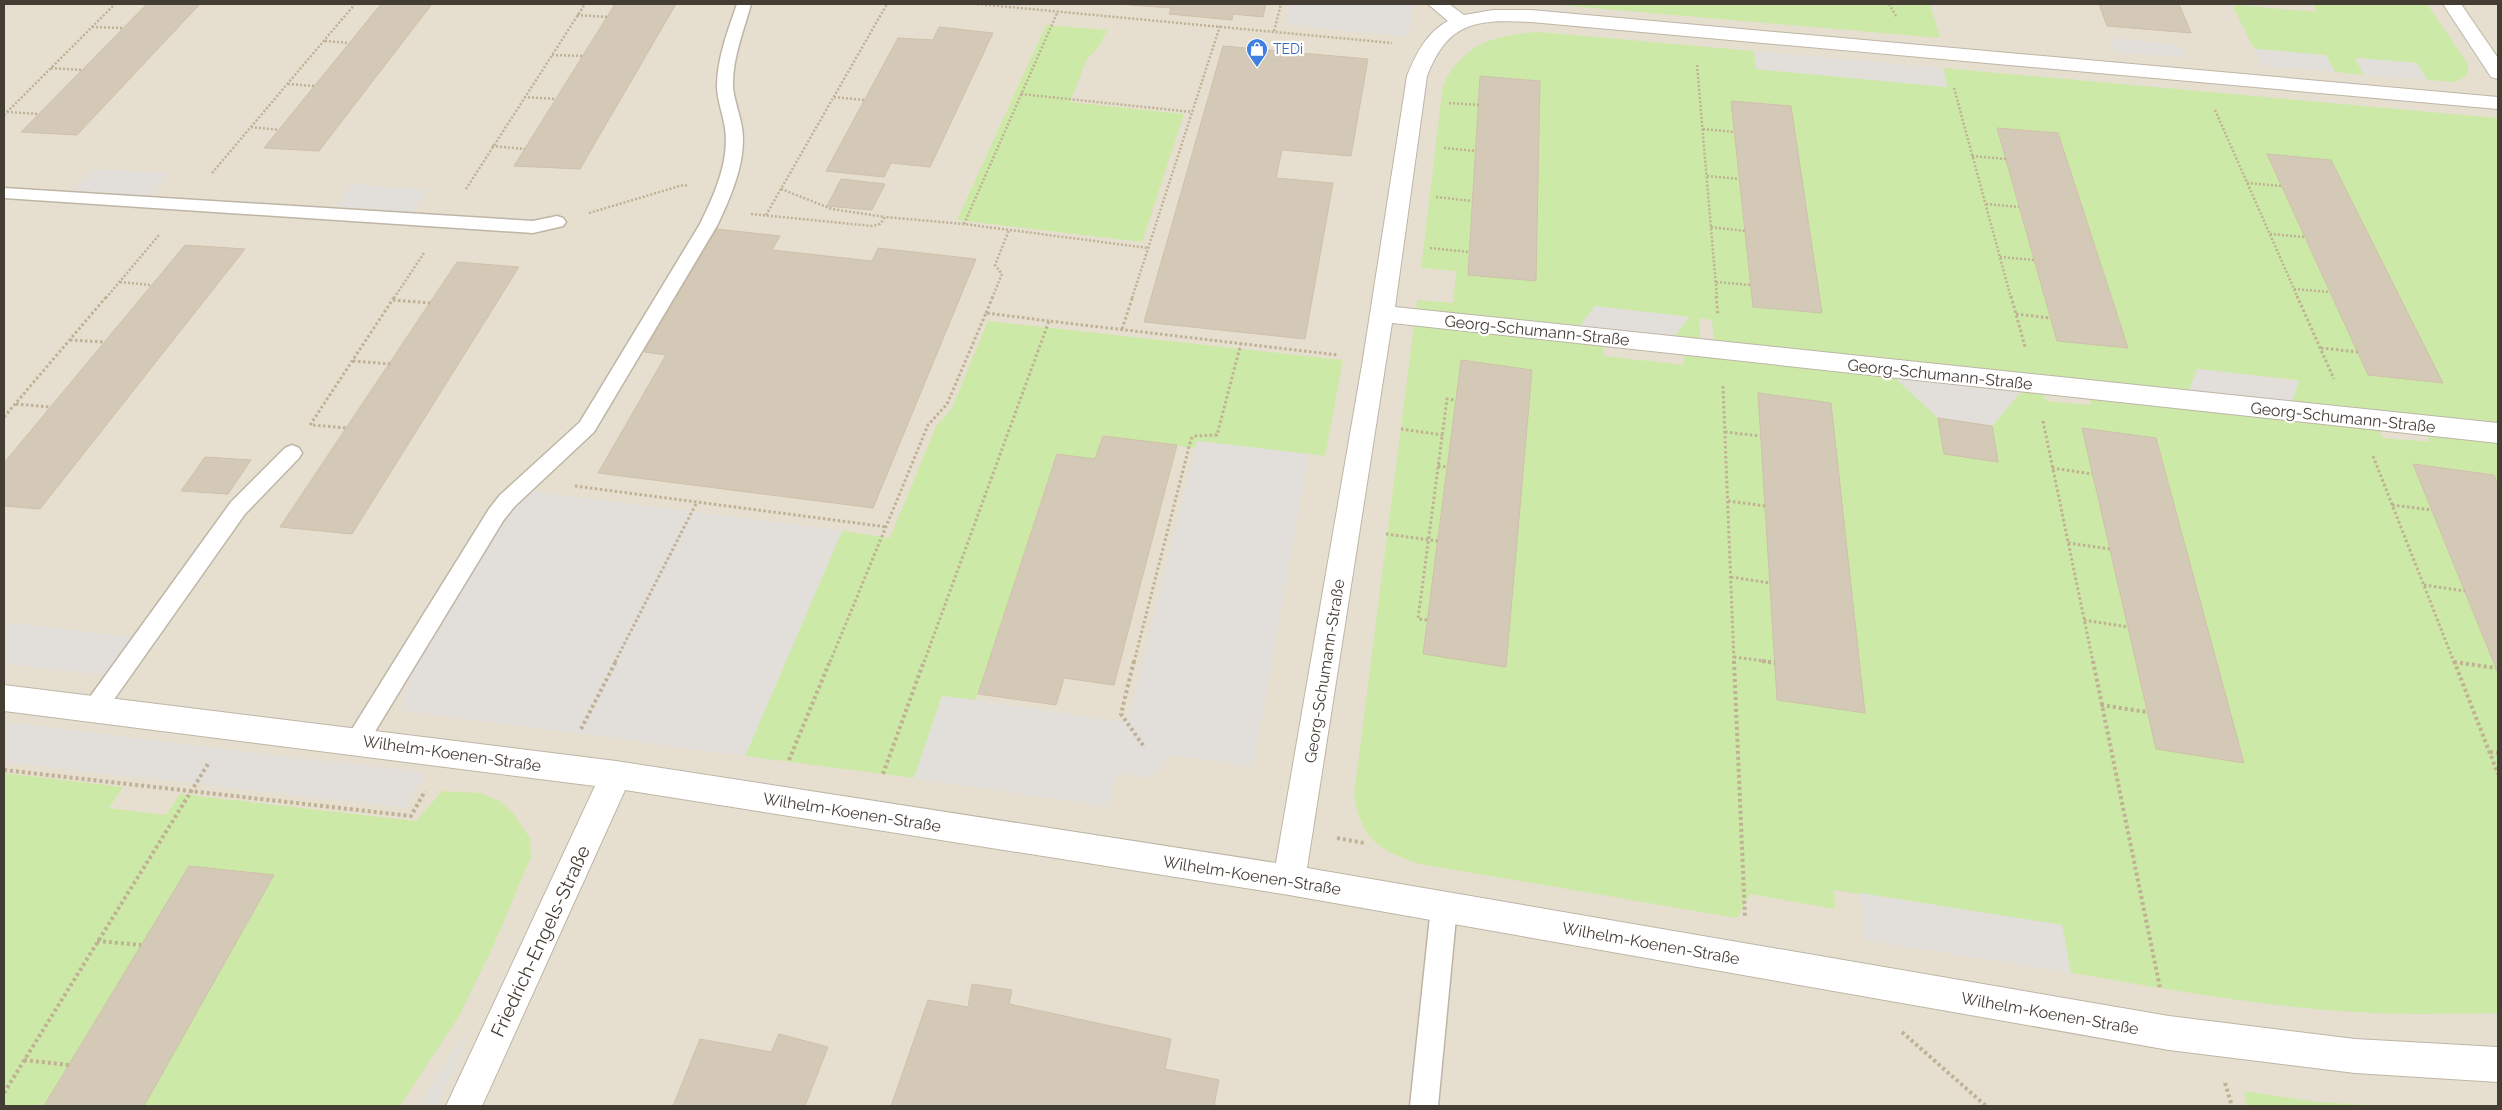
<svg xmlns="http://www.w3.org/2000/svg" width="2502" height="1110" viewBox="0 0 2502 1110" font-family="Raleway,sans-serif">
<style>
.residential{fill:#e6dfd0}
.green{fill:#cde9a8}
.parking{fill:#e2dfdb}
.building{fill:#d4c9b7;stroke:#cfc0aa}
.lines{fill:none;stroke-linecap:round;stroke-linejoin:round}
.service-casing{stroke:#beb5a5;stroke-width:3}
.minor-casing{stroke:#beb5a5;stroke-width:2}
.path-far2{stroke:#c0b195;stroke-width:2.5;stroke-dasharray:2 2;stroke-linecap:butt}
.path-far1{stroke:#c0b195;stroke-width:3;stroke-dasharray:2.5 2.5;stroke-linecap:butt}
.path{stroke:#c0b195;stroke-width:4;stroke-dasharray:3 3;stroke-linecap:butt}
.service{fill:#fff;fill-rule:evenodd}
.minor{fill:#fff;fill-rule:evenodd}
.labels{text-anchor:middle;stroke-width:4.5;stroke-linejoin:round;paint-order:stroke}
.far-shop-label{font-size:14px;fill:#366cbe;stroke:#fff;text-anchor:start}
.street-label{font-size:16px;fill:#443d33;stroke:#fff}
.near-street-label{font-size:19px;fill:#443d33;stroke:#fff}
</style>
<rect width="100%" height="100%" fill="#f2ede2"/>
<path class="residential" d="M4,4H2498V1106H4Z"/>
<path class="green" d="M1546,4H1930L1940,38Z
M2313,4H2427L2465,60L2468,66L2467,75L2456,82L2427,80L2417,63L2355,58L2364,75L2335,72L2325,55L2254,49L2233,7L2237,5L2316,12Z
M1046,25L1107,30L1098,48L1087,59L1070,102L1184,114L1142,242L957,220Z
M1539,32L1754,51L1756,69L1947,87L1943,68L2498,118V425L2291,404L2298,380L2197,369L2188,393L1714,343L1712,320L1699,318L1700,341L1674,338L1688,317L1595,306L1578,328L1416,311L1417,300L1453,303L1456,271L1421,268L1443,85C1462,44 1496,34 1539,32Z
M988,321L1343,360L1325,456L1198,441L1195,448L1103,436L1095,459L1057,454L976,700L942,696L914,778L745,756L842,531L890,538L936,426L951,410Z
M1414,325L1603,344L1604,356L1684,365L1683,353L1892,375L1938,418L1944,454L1998,462L1992,426L2023,389L2043,391L2046,401L2091,405L2089,396L2378,428L2383,438L2430,442L2426,433L2498,440V1013C2450,1014 2402,1015 2354,1012C2259,1006 2165,989 2071,973L2062,925L1834,890L1835,909L1750,894L1737,918L1419,864C1378,850 1360,838 1354,794Z
M4,773L123,787L109,808L166,815L180,794L416,821L442,791L480,793L498,800L512,812L530,838L531,857L492,949L459,1016L400,1106H4Z
M2244,1091L2317,1102L2385,1106H2247Z"/>
<path class="parking" d="M1291,4H1414L1408,37L1285,25Z
M2111,38L2180,46L2185,58L2115,52Z
M2254,49L2326,55L2335,72L2261,66Z
M1754,51L1943,68L1948,87L1756,69Z
M2355,58L2417,63L2427,80L2364,75Z
M93,169L169,174L149,196L73,190Z
M352,184L429,190L413,212L335,206Z
M1595,306L1689,317L1674,338L1578,328Z
M2197,369L2299,381L2291,404L2188,393Z
M1892,375L2023,389L1992,426L1938,418Z
M1197,441L1309,454L1253,767L1171,755L1150,778L1117,773L1109,807L914,778L942,696L1128,722Z
M534,491L842,531L745,756L401,710L412,669L509,513Z
M4,622L132,637L104,675L4,663Z
M4,722L426,773L406,808L4,762Z
M1860,893L2062,925L2071,973L1864,940Z
M473,1026L436,1106H418L450,1056Z"/>
<path class="building" d="M147,4H200L77,135L21,132Z
M381,4H432L319,151L264,148Z
M615,4H676L580,169L514,166Z
M1117,4H1266L1263,17L1233,14L1232,20L1169,14L1171,8Z
M2099,4H2179L2191,33L2107,26Z
M939,27L993,33L930,167L891,163L884,177L826,171L898,38L933,40Z
M1223,46L1368,59L1351,156L1282,150L1276,178L1333,183L1305,339L1144,322Z
M1480,76L1540,81L1536,281L1468,275Z
M1731,101L1791,106L1822,313L1753,307Z
M1997,128L2058,133L2128,348L2057,341Z
M2267,154L2331,160L2443,383L2368,375Z
M841,179L885,184L872,210L827,206Z
M717,229L780,236L772,250L872,261L878,248L976,259L873,508L598,473L666,355L644,352Z
M185,245L245,249L40,509L4,506V463Z
M457,262L519,267L352,534L280,527Z
M1461,360L1532,370L1506,667L1423,654Z
M1758,393L1831,403L1865,713L1777,700Z
M1938,418L1992,426L1998,462L1944,454Z
M2082,428L2156,438L2244,763L2156,749Z
M1103,436L1177,445L1114,685L1064,678L1056,705L978,694L1057,454L1095,459Z
M205,457L251,460L228,494L181,491Z
M2413,464L2494,475L2498,485V673Z
M189,866L274,875L144,1106H44Z
M972,984L1012,990L1009,1004L1171,1039L1165,1069L1219,1080L1214,1106H891L928,1000L968,1007Z
M779,1034L828,1047L805,1106H673L700,1039L771,1052Z"/>
<g class="lines">
<g class="service-casing">
<path id="service" d="M737,4H751C744,30 732,59 733,87C734,100 740,114 742,128C747,160 731,196 718,224L594,432L514,507L503,521L365,748L357,751L349,748L345,741L349,734L489,509L500,495L580,422L700,224C714,196 730,160 725,128C723,114 717,100 717,86C717,59 728,30 737,4Z
M4,188L533,221L557,216L563,218L566,222L563,226L533,233L4,198Z
M292,445L299,448L302,453L299,458L245,514L103,715L95,718L87,715L83,708L87,701L231,502L285,448Z
M1444,895L1453,899L1457,907L1438,1106H1410L1431,907L1435,899Z"/>
</g>
<g class="minor-casing">
<path id="minor" d="M1428,4H1449L1464,15L1493,10H1531L2498,97V109L1531,22C1477,19 1448,21 1427,76L1395,307L2498,423V443L1392,323L1307,868L2169,1016L2355,1039L2498,1047V1082L2355,1073L2169,1050L1289,895L625,790L482,1106H446L595,786L4,711V685L616,761L1276,863L1363,359L1407,76C1416,54 1426,33 1448,21Z
M2443,4H2461L2498,58V79L2491,77Z"/>
</g>
<path class="path-far2" d="M977,4L1392,43
M1889,4L1896,16
M577,15L607,17
M92,27L123,28
M1274,31L1281,4
M325,41L349,43
M552,55L582,56
M1697,65L1717,298
M51,68L82,70
M288,84L314,86
M1954,88L2011,298
M1021,94L1192,112
M524,97L556,99
M834,97L864,100
M1449,103L1479,105
M2215,110L2298,298
M7,112L39,114
M4,115L115,4
M251,127L279,130
M1703,129L1734,132
M492,146L525,149
M1444,148L1476,151
M1972,156L2006,159
M212,173L355,4
M1707,176L1739,179
M2247,183L2281,186
M466,189L585,4
M781,189L832,209L885,217
M1436,197L1472,201
M1986,204L2019,207
M589,213L683,185L689,186
M751,214L872,226L880,224L885,217L964,224L1148,248
M766,215L887,4
M964,224L1058,11
M1711,227L1745,231
M2270,234L2305,237
M1430,248L1469,252
M2000,257L2034,260
M120,282L151,285
M1716,282L1750,285
M2294,289L2330,292
M106,298L159,235
M394,298L424,253
M992,298L1002,274L995,265L1009,230
M1132,298L1220,26"/>
<path class="path-far1" d="M1716,296L1718,315
M2011,296L2025,347
M2297,296L2334,379
M393,300L430,303
M986,313L993,296
M2016,314L2050,318
M1122,329L1133,296
M70,340L104,342
M2321,348L2358,352
M353,361L390,364
M1723,386L1734,662
M16,404L50,407
M4,417L107,296
M2043,421L2093,662
M310,425L395,296
M313,425L347,428
M1401,429L1443,435
M1725,432L1760,436
M2373,456L2454,662
M1438,466L1447,467
M2052,468L2092,474
M575,486L887,527
M1728,501L1765,506
M2392,505L2432,510
M1386,534L1438,541
M2068,543L2110,549
M1731,577L1770,583
M2424,585L2465,591
M1427,620L1418,619L1447,399L1456,400
M2084,620L2128,627
M1734,657L1771,662
M615,662L697,502
M830,662L928,425L947,404L986,313L1049,321
M924,662L1049,321L1338,355
M1134,662L1191,439L1194,436L1217,435L1241,343
M2454,662H2457"/>
<path class="path" d="M1134,661L1121,714L1145,748
M1734,661L1745,917
M1762,661L1775,663
M2093,661L2160,988
M2454,661L2498,774
M2454,662L2496,668
M2101,705L2147,712
M581,729L616,661
M2490,752L2498,753
M789,760L830,661
M4,770L411,816L425,791
M883,774L924,661
M1337,838L1364,843
M97,941L141,945
M1902,1032L1986,1106
M24,1060L69,1065
M2225,1083L2232,1106
M4,1093L208,764"/>
<use href="#service" class="service"/>
<use href="#minor" class="minor"/>
</g>
<defs>
<g id="shop-pin" transform="scale(1.125)"><path d="M0 17L-7.5 6A9.5 9.5 0 1 1 7.5 6Z" fill="#3f7fe0" stroke="#fff"/><path d="M-5-2.5h2.3a2.7 3.5 0 0 1 5.4 0H5L5.5 6h-11ZM-1.5-2.5h3a1.5 2.3 0 0 0-3 0Z" fill="#fff"/></g>
</defs>
<g fill-rule="evenodd">
<use href="#shop-pin" x="1257" y="49"/>
</g>
<g class="labels">
<g class="far-shop-label">
<text x="1273" y="54">TEDi</text>
</g>
<g class="street-label">
<text transform="translate(1537 330) rotate(6)" y="6">Georg-Schumann-Straße</text>
<text transform="translate(1940 374) rotate(6)" y="6">Georg-Schumann-Straße</text>
<text transform="translate(2343 417) rotate(6)" y="6">Georg-Schumann-Straße</text>
<text transform="translate(1324 671) rotate(-81)" y="6">Georg-Schumann-Straße</text>
<text transform="translate(452 753) rotate(8)" y="6">Wilhelm-Koenen-Straße</text>
<text transform="translate(852 812) rotate(9)" y="6">Wilhelm-Koenen-Straße</text>
<text transform="translate(1252 875) rotate(9)" y="6">Wilhelm-Koenen-Straße</text>
<text transform="translate(1651 943) rotate(10)" y="6">Wilhelm-Koenen-Straße</text>
<text transform="translate(2050 1013) rotate(10)" y="6">Wilhelm-Koenen-Straße</text>
</g>
<g class="near-street-label">
<text transform="translate(540 941) rotate(-65)" y="7">Friedrich-Engels-Straße</text>
</g>
</g>
<rect width="2502" height="1110" fill="none" stroke="#443d33" stroke-width="10"/>
</svg>
